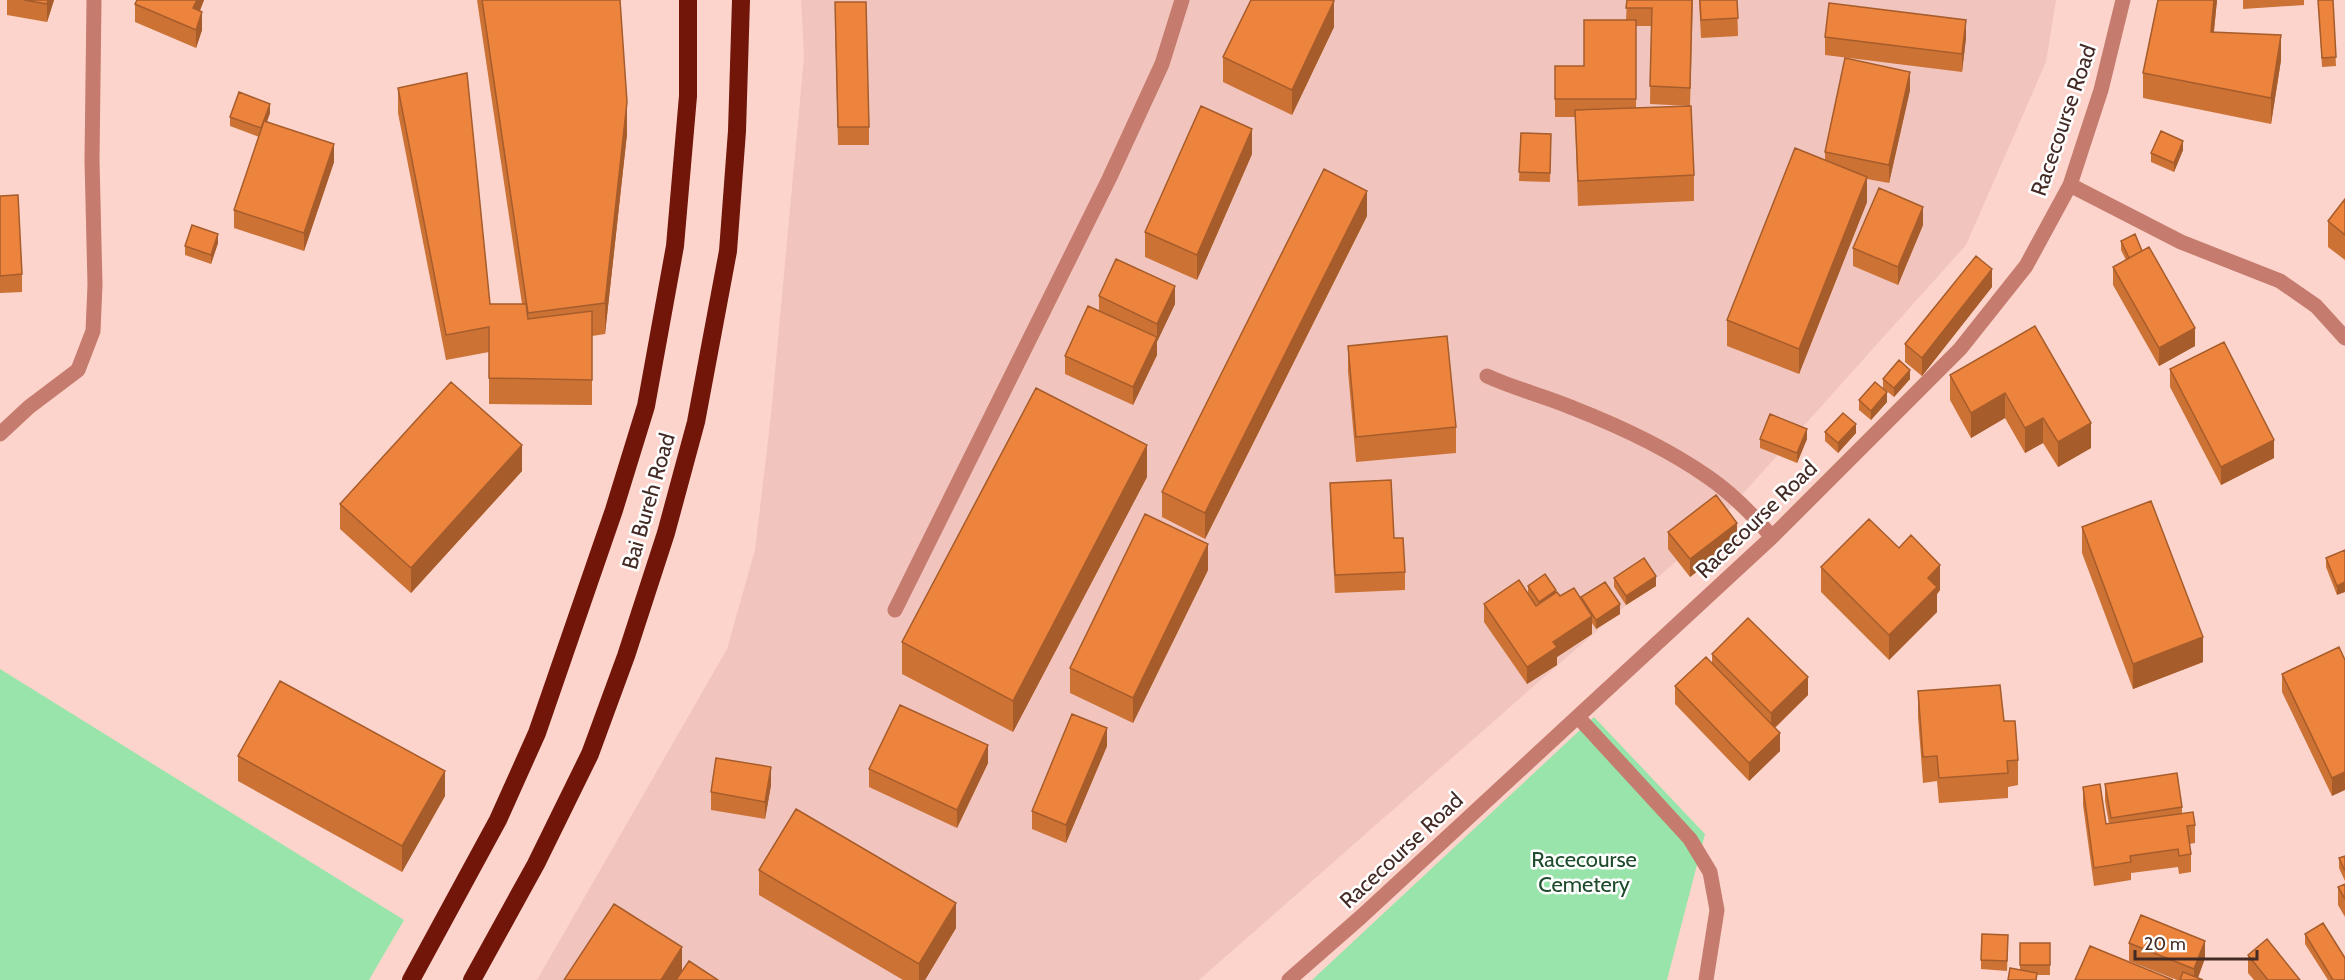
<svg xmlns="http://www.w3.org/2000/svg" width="2345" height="980" viewBox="0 0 2345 980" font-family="Cabin,sans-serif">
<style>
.built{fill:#f1c5bd}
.green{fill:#98e4aa}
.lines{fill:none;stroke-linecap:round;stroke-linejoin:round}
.minor{stroke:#c57b6d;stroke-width:15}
.highway{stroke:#72160a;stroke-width:18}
.wall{fill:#cc7235}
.shaded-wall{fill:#a65c2b}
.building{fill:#ed843e;stroke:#a65c2b;stroke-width:1.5}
.labels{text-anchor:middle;stroke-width:5;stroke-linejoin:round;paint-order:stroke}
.street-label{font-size:22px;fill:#432a25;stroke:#fff}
.park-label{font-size:22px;fill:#1f4c2c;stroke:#fff}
</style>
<rect width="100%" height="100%" fill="#fcd4cc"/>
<path class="built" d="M801,0H2056L2046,62L1966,245L1705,536L1199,980H537L727,649L755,550L771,415L804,57Z"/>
<path class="green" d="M0,669L404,920L369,980H0Z
M1594,717L1705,834L1667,980H1312Z"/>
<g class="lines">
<path class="minor" d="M2070,185L2181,242L2280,281L2316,306L2345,338
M1487,376C1515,389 1545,396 1573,408C1619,426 1668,449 1708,477C1733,494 1753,515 1772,537
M0,434L29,407L78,370L93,331L95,285L92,160L94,0
M895,610L1109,179L1162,64L1182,0
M1578,717L1690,839L1710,872L1717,910L1706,980
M1289,980L1362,916L1772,537L1960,349L2026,266L2070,185L2101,90L2123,0"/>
<path class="highway" d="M411,980L498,820L537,733L614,510L646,406L675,246L688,96V0
M472,980L536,864L590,754L626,656L666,533L696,422L728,251L737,131L741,0"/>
</g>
<path class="wall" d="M7,0H54L47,22L7,15Z
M137,0H204L200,11L202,30L196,48L135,22V4Z
M477,0H620L627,134L605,334L592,336V405L489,404V352L446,360L398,113V88L490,304H522Z
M1627,0H1693L1690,106L1650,104L1651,26H1636V108L1694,175V201L1578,206L1575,117H1555V66H1584L1626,20Z
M1699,0H1737L1738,36L1701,38Z
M2158,0H2217L2214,32L2281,60L2271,124L2143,98V73Z
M2243,0H2304V5L2243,9Z
M2318,0H2333L2336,66L2322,67Z
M835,20L869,127V145H838Z
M1334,27L1292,115L1223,82V57Z
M1825,37L1966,38L1962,72L1825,55Z
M1910,90L1889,183L1867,179V202L1799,374L1727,346V320L1825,160V152Z
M270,113L267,121L334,162L304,251L234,228V210L259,137L230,126V117Z
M1521,133L1551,134L1550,182L1519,181Z
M2183,150L2174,172L2151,162V153Z
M1252,154L1197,280L1145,257V232Z
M0,196L22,274V292L0,293Z
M2345,199V260L2328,247V221Z
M1367,216L1205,539L1162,517V492Z
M1923,225L1898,285L1853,266V248Z
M2121,241L2142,251L2195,346L2159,366L2113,285V267L2126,260L2121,250Z
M218,243L211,264L185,255V246Z
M1992,287L1922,376L1905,362V344Z
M1099,296L1175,304L1157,341V355L1133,405L1065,374V356L1099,311Z
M2035,326L2091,448L2058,467L2043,443L2025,453L2005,418L1971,438L1950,400V375Z
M1348,346L1456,427V453L1356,462L1348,371Z
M2170,369L2274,458L2221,485L2170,387Z
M1883,379H1910L1894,397L1883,388Z
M1859,400L1887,402L1871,420L1859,410Z
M1825,432L1856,433L1838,453L1825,441Z
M1760,439H1807L1797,463L1760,448Z
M522,471L411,593L340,529V504Z
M1147,477L1013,732L902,674V642Z
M1330,483L1394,538L1405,572V590L1335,593L1330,501Z
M2082,527L2203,662L2133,689L2082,553Z
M1668,532L1737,541L1690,577L1668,549Z
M2345,550L2337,595L2326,567V558Z
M1821,567L1940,590L1937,594V612L1889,660L1821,592Z
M1208,570L1133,723L1070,693V668Z
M1614,578L1656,586L1626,605L1614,587Z
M1528,586L1556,593L1560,596L1581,599V597L1620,614L1596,629L1592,623V634L1557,657V665L1527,684L1484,622V604L1528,594Z
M2339,647L2332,796L2282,692V674Z
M1712,654L1808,695L1775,728L1780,751L1749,781L1675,704V686L1712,663Z
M1918,691L2004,721L2018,760V785L2008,787V798L1939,803L1937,781L1923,783L1918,717Z
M1107,746L1066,843L1032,829V811Z
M238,756L445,796L402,872L238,781Z
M988,763L957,828L869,787V769Z
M2105,784L2182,807V813L2195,825V843L2189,844L2191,854V872L2179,874L2178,867L2131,873V880L2094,886L2083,805V787L2106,824H2109L2105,801Z
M771,785L765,819L711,810V792Z
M2345,856V881L2339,868V858Z
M759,870L956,928L925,980H903L759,895Z
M2345,884V917L2338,905V887Z
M2305,934L2345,980H2328L2305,944Z
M2020,943H2050V975H2037V980L2020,970Z
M2129,943L2205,958L2198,978L2203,980H2177L2129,961Z
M2008,944L2007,971L1981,969V960Z
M2248,955L2300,980H2254L2248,973Z"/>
<path class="shaded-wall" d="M48,0H54L47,22V4Z
M197,0H204L193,26V8Z
M2214,0H2217L2211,58V32Z
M1334,1V27L1292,115V90Z
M202,12V30L196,48V30Z
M1966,20V38L1962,72V54Z
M2281,35V60L2271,124V98Z
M1910,72V90L1889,183V165Z
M627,102V134L605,334V303Z
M270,104V113L261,138V128Z
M1252,129V154L1197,280V255Z
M2183,141V150L2174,172V163Z
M334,144V162L304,251V233Z
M1867,177V202L1799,374V349Z
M1367,191V216L1205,539V513Z
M1923,207V225L1898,285V267Z
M218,234V243L211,264V255Z
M1992,269V287L1922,376V358Z
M1175,286V304L1157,342V324Z
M2195,328V346L2159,366V348Z
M1157,337V355L1133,405V387Z
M1910,370V379L1894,397V388Z
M1887,392V402L1871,420V411Z
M2005,393V418L1971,438V413Z
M2043,418V443L2025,453V428Z
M2091,423V448L2058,467V442Z
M1856,424V433L1838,453V443Z
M1807,429V439L1797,463V453Z
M2274,440V458L2221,485V467Z
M522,445V471L411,593V568Z
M1147,445V477L1013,732V701Z
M1737,523V541L1690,577V559Z
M1208,544V570L1133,723V698Z
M1940,565V590L1937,594V612L1889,660V635L1928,578Z
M1656,576V586L1626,605V596Z
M2345,582V592L2337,595V586Z
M1556,590V600L1539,611V602Z
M1620,604V614L1596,629V620Z
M1592,616V634L1557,657V665L1527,684V667L1553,642Z
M2203,637V662L2133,689V664Z
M1808,677V695L1771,731V713Z
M1107,728V746L1066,843V825Z
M1780,733V751L1749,781V763Z
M988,745V763L957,828V810Z
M771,767V785L765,819V802Z
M445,771V796L402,872V846Z
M2345,772V790L2332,796V778Z
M956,903V928L925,980H919V964Z
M2205,941V958L2197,980H2194V969Z
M682,947V973L677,980H661Z"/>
<path class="building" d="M24,0H48L47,4Z
M137,0H197L193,8L202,12L196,30L135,4Z
M482,0H620L627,102L605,303L528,313Z
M1251,0H1331L1334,1L1292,90L1223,57Z
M1627,0H1692L1690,88L1650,86L1652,8H1626Z
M1700,0H1737L1738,18L1701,20Z
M2158,0H2214L2211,32L2281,35L2271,98L2143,73Z
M2318,0H2333L2336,57L2322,58Z
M835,2H866L869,127H838Z
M1829,3L1966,20L1962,54L1825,37Z
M1584,20H1636V99H1555V66H1584Z
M1845,58L1910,72L1889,165L1825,152Z
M467,73L490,304H526L528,319L592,311V380L489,378V327L446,335L398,88Z
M239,92L270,104L261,128L230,117Z
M1201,106L1252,129L1197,255L1145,232Z
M1691,106L1694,175L1578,181L1575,110Z
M264,121L334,144L304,233L234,210Z
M2161,131L2183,141L2174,163L2151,153Z
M1521,133L1551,134L1550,173L1519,172Z
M1795,148L1867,177L1799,349L1727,320Z
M1324,169L1367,191L1205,513L1162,492Z
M1879,188L1923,207L1898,267L1853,248Z
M18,195L22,274L0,276V196Z
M2345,199V235L2328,221Z
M192,225L218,234L211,255L185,246Z
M2135,234L2142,251L2129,258L2121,241Z
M2149,247L2195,328L2159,348L2113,267Z
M1976,256L1992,269L1922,358L1905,344Z
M1116,259L1175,286L1157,324L1099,296Z
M1088,306L1157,337L1133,387L1065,356Z
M2035,326L2091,423L2058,442L2043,418L2025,428L2005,393L1971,413L1950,375Z
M1447,336L1456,427L1356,437L1348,346Z
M2224,342L2274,440L2221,467L2170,369Z
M1899,360L1910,370L1894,388L1883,379Z
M451,382L522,445L411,568L340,504Z
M1875,382L1887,392L1871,411L1859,400Z
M1036,388L1147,445L1013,701L902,642Z
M1843,413L1856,424L1838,443L1825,432Z
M1770,414L1807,429L1797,453L1760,439Z
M1391,480L1394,538H1403L1405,572L1335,575L1330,483Z
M1716,495L1737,523L1690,559L1668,532Z
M2151,501L2203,637L2133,664L2082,527Z
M1145,514L1208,544L1133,698L1070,668Z
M1869,519L1899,548L1911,535L1940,565L1928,578L1937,587L1889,635L1821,567Z
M2345,550V582L2337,586L2326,558Z
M1644,558L1656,576L1626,596L1614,578Z
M1545,574L1556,590L1539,602L1528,586Z
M1519,580L1536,606L1557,592L1560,596L1574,588L1592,616L1553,642L1557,647L1527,667L1484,604Z
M1605,582L1620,604L1596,620L1581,597Z
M1748,618L1808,677L1771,713L1712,654Z
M2339,647L2345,660V772L2332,778L2282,674Z
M1706,657L1780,733L1749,763L1675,686Z
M280,681L445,771L402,846L238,756Z
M2000,685L2004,721H2015L2018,760L2007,761L2008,773L1939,778L1937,756L1923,757L1918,691Z
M900,705L988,745L957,810L869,769Z
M1072,714L1107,728L1066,825L1032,811Z
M716,758L771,767L765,802L711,792Z
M2177,773L2182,807L2111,818L2105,784Z
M2100,784L2106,824L2193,812L2195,825L2187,826L2191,854L2179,856L2178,849L2130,856L2131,862L2094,868L2083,787Z
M796,809L956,903L919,964L759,870Z
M2345,856V871L2339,858Z
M2345,884V899L2338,887Z
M614,904L682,947L661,980H564Z
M2141,915L2205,941L2194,969L2129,943Z
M2323,923L2345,958V980H2333L2305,934Z
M1982,934L2008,935L2007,961L1981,960Z
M2267,939L2300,980H2268L2248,955Z
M2020,943H2050V965H2020Z
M2090,946L2173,980H2075Z
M689,961L718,980H676Z
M2010,968L2037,973L2036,980H2008Z
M2183,972L2203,980H2180Z"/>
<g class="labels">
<g class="street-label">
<text transform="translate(2063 120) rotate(-71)" y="8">Racecourse Road</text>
<text transform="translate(648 501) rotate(-74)" y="8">Bai Bureh Road</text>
<text transform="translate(1756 519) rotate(-44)" y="8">Racecourse Road</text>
<text transform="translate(1401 850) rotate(-43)" y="8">Racecourse Road</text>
</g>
<g class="park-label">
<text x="1584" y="867">Racecourse<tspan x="1584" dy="25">Cemetery</tspan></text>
</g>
</g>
<path d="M2135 950v9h122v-9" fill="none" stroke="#432a25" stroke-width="3"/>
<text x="2144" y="950" font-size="18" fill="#432a25" stroke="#ffffff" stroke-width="4.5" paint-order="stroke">20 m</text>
</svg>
